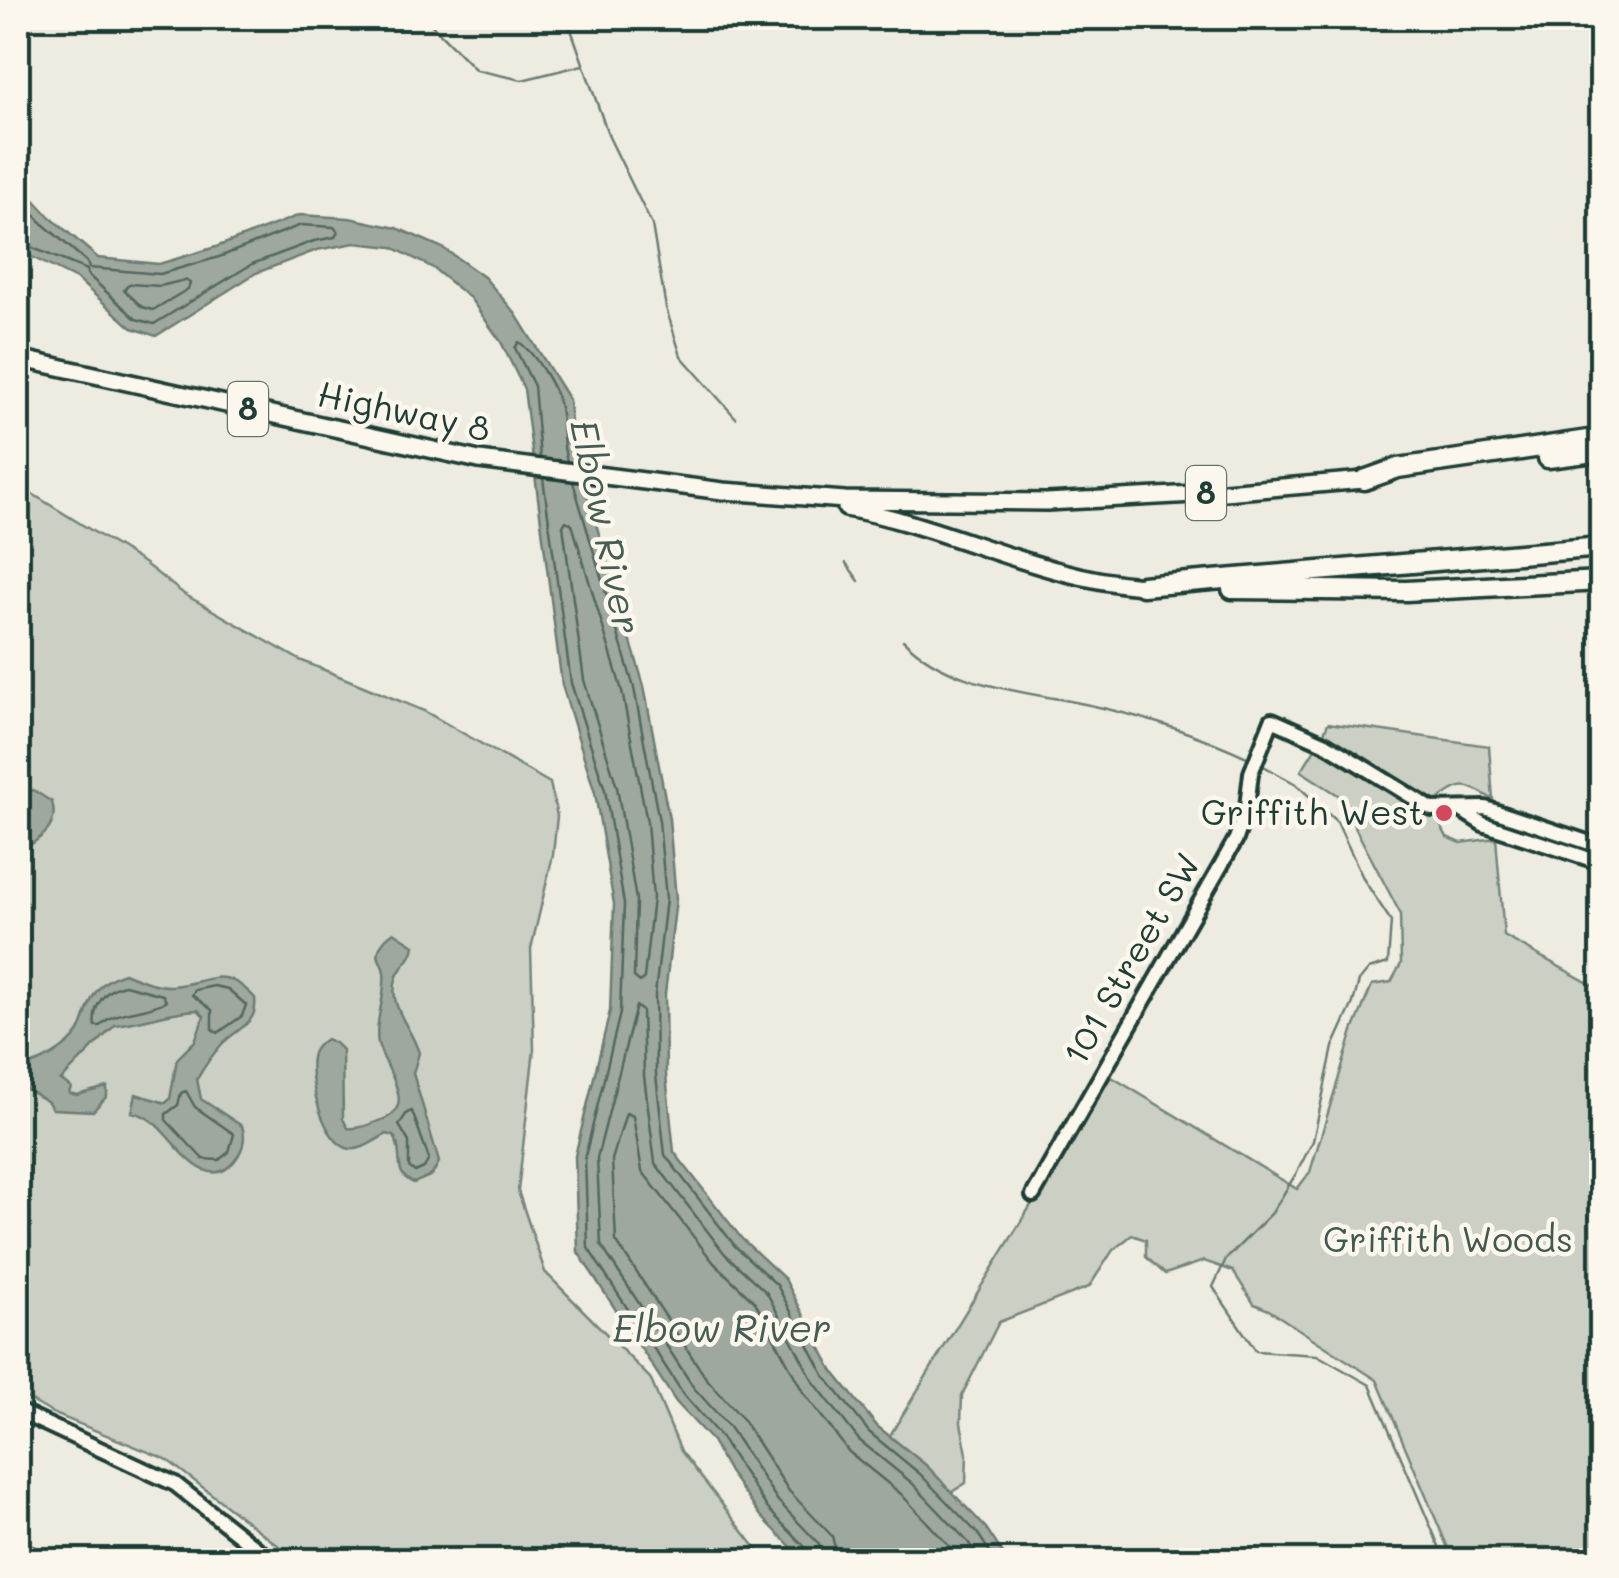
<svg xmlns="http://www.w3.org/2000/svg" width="1619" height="1578" viewBox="0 0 1619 1578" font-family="Mali,sans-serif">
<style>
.green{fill:#cbcfc4;stroke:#75867c;stroke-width:2.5}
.water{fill:#9fa89f;stroke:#6c7d74;stroke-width:2.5}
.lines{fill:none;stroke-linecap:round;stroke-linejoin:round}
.shore{stroke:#52685f;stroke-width:2.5}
.stream{stroke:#6c7d74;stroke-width:2.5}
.minor-casing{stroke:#1f3d34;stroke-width:20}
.major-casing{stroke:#1f3d34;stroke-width:22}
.highway-casing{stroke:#1f3d34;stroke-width:25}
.minor{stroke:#fbf7ec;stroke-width:12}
.major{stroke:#fbf7ec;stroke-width:15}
.highway{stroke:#fbf7ec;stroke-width:18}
.poi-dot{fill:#d1495b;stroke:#fbf7ec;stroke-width:4}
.labels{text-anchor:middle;stroke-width:9;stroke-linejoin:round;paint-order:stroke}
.shield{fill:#fbf7ec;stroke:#61756b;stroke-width:2.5}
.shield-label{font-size:32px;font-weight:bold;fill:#1f3d34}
.street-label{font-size:35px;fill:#1f3d34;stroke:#fbf7ec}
.poi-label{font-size:35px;fill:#1f3d34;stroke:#fbf7ec;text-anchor:end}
.park-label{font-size:35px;fill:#415a51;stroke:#fbf7ec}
.water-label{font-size:38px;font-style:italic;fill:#455d54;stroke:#fbf7ec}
</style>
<rect width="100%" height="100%" fill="#eeece1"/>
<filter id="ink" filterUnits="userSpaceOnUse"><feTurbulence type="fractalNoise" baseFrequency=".01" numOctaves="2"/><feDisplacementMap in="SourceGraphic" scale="20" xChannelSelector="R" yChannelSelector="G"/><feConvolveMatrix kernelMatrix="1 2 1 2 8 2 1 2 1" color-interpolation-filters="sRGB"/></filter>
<g filter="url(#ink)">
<path class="green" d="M18,485L144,563L184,594L300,660L424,711L550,783L557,816L553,855L531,949L534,1049L518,1191L545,1272L650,1378L681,1451L765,1560H297L166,1459L52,1413L18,1393Z
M1328,723L1489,746L1493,800C1461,778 1460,786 1433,803L1323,735Z
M1318,744L1436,817L1447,837L1461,843L1496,838L1504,936L1601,990V1560H1453L1377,1380L1269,1310L1254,1304L1233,1271L1204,1261L1165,1274L1146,1257V1240L1132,1235L1113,1250L1089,1287L999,1322L962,1395L961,1423L967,1454L966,1483L939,1500L870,1468L1110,1076L1297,1189L1310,1172L1353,1031L1372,985L1391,982L1401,964L1400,913L1338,795L1301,771Z"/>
<path class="water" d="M18,182L50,217L98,258L159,264L216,247L300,215L349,218L397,228L443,248L484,277L515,313L569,400L573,446L644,686L669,819L676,899L665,994L666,1075L674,1152L742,1239L785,1279L832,1370L877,1426L927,1466L986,1528L1007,1560H804L761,1516L729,1472L712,1441L676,1402L578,1252L575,1156L610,1011L614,904L595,793L562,685L524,389L501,342L470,298L433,268L392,247L355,243L317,250L256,273L156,336L132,328L78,280L18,250Z
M33,790L52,802C60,830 38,839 18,853V796Z
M394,932L414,945C413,960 400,965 396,979C388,1008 411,1026 419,1053L413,1073L439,1162L432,1175L414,1183C391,1174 405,1154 394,1136L387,1134C376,1139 362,1151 350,1149C324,1145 308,1081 312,1058C313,1049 319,1044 326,1039L335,1043L342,1050L343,1119L348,1128C359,1129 368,1125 379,1121C421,1108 384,1069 378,1043C374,1020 387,995 384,972C383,963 376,959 379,950C382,941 387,937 394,932Z
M124,973C139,979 156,987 172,986C211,983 222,963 255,998C258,1025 238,1027 222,1044C213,1054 204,1067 197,1079L201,1099L242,1126C246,1137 244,1146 238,1156C208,1202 175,1139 153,1122C147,1117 140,1114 132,1112L136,1094L166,1103L170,1099L177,1059L195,1041L204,1016L198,1010C169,1011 144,1022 115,1025L61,1080L71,1087L69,1093L77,1095L107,1087V1096L93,1111L52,1109L48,1102L18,1084V1046L26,1061L33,1064C50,1058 75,1043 82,1025C91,999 94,983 124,973Z"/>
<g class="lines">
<path class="shore" d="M18,196L43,224L87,262L89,268L160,274L219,257L301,225L334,227L338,232L335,237L314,241L252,264L154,324L136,319L88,275L87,270L18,242
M185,280L190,283L188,289L153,310L142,307L124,290L129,284L160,286Z
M540,458L534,386L515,348L519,342C534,352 554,385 559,403C564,422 561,442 567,461
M543,478L571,683L605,790L624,904L620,1013L585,1157L588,1248L684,1395L719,1435L768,1509L808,1550L810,1560
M573,482L634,688L659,821L666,899L655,994L656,1075L665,1155L735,1246L777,1285L824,1375L869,1432L920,1474L978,1534L995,1560
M566,521L572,524L622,691L647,822L653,898L644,978L640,982L634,977L636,900L617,787L584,680L563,526Z
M125,985L163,995L166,1001C144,1014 116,1008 100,1026H95C92,1006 105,988 125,985Z
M214,986L228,989L246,1005L242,1016L218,1033L212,1029V1010L192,995L195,990Z
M186,1091L195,1107L234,1134L229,1152L219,1160L203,1159L166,1120V1114L178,1105L181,1093Z
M412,1111L429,1159L424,1168L415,1172L409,1167V1142L399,1125L407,1113Z
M823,1560L819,1544L778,1501L729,1427L694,1388L601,1245L597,1158L636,1006L642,1011L644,1076L655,1163L725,1254L767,1293L813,1381L859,1440L912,1483L968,1542L980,1560
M838,1560L832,1536L789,1491L741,1417L706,1378L616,1241L612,1160L626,1113L633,1116L642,1171L714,1263L755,1302L803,1392L849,1452L901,1494L962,1560"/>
<path class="stream" d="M425,18L476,70L522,80L583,65
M567,18L609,137L652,225L666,308L681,356L736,418
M846,563L859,581
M903,640C955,692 1035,691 1103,708C1154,720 1202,736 1249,758
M1260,764L1296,784L1337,822L1364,880L1391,921L1388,963L1369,969L1359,981L1353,1003L1333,1047L1313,1141L1297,1172L1272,1213L1226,1259L1213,1287L1256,1351L1317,1355L1370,1385L1445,1560
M18,1537L52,1557"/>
<g class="minor-casing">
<path id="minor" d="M1461,810L1483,824L1602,863
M1033,1195L1236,839L1247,807L1251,773L1272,720L1326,744L1432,809L1485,808L1602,847
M18,1411L175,1484L271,1560"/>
</g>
<g class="major-casing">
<path id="major" d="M18,358L479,460L723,491L845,500L1047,502L1213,493L1364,480
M846,508C947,526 1039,578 1142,586"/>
</g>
<g class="highway-casing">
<path id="highway" d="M1548,458L1602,451
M1364,480L1398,468L1602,438
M1142,586L1602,547
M1232,589L1406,591L1602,581"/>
</g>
<use href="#minor" class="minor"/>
<use href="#major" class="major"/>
<use href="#highway" class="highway"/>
</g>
</g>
<circle class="poi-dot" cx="1444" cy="813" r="10"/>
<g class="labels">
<g class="shield">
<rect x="228" y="382" width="40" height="54" rx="8"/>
<rect x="1186" y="466" width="40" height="54" rx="8"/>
</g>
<g class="shield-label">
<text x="248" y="420">8</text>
<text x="1206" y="504">8</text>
</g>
<g class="street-label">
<text transform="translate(404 412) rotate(12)" y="12">Highway 8</text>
<text transform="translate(1132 959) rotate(-60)" y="12">101 Street SW</text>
</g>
<g class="poi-label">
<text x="1424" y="825">Griffith West</text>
</g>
<g class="park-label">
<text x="1448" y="1252">Griffith Woods</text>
</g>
<g class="water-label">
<text transform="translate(605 527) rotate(78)" y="13">Elbow River</text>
<text x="722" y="1342">Elbow River</text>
</g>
</g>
<rect width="1619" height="1578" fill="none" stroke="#fbf7ec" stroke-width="60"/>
<rect x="30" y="30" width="1559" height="1518" fill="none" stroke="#1f3d34" stroke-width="4" filter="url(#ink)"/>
</svg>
